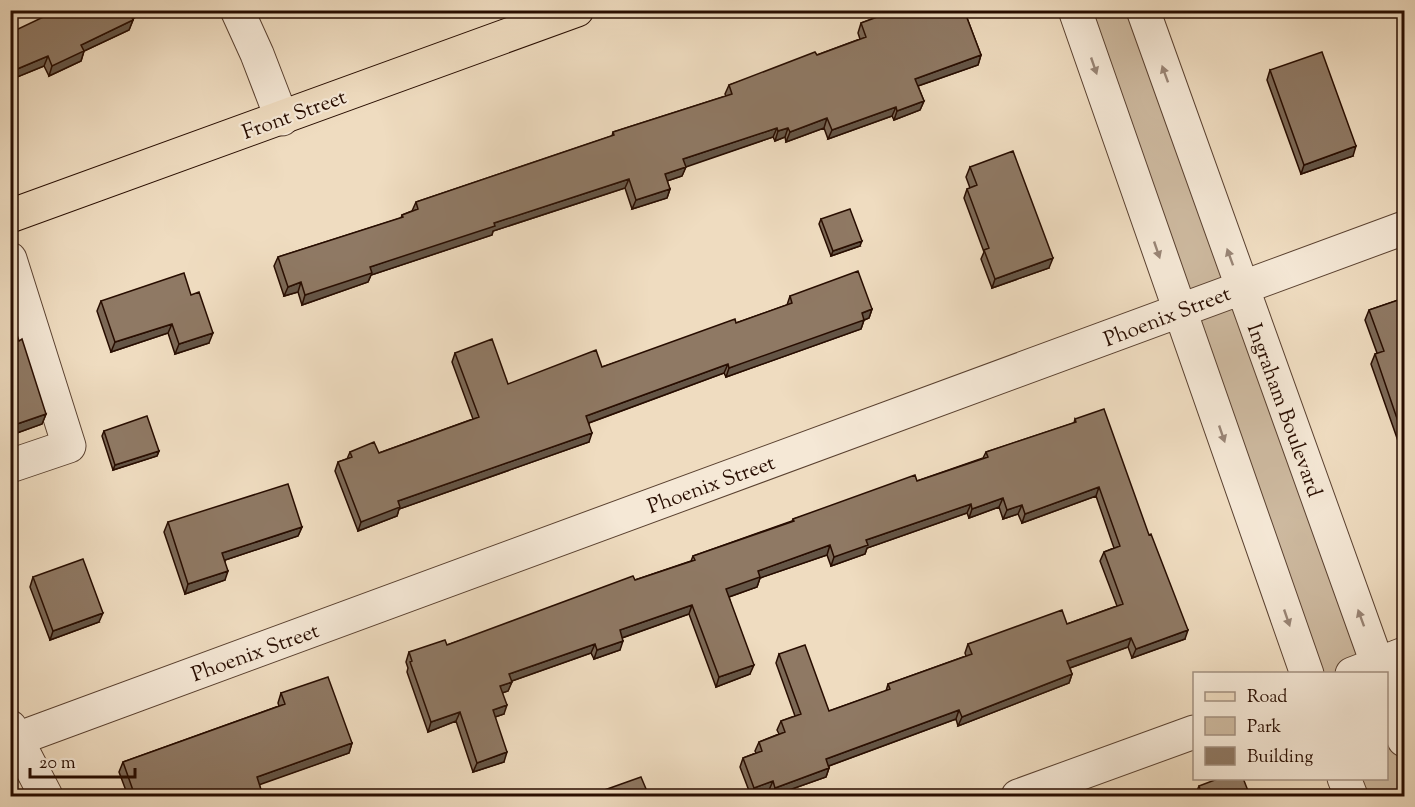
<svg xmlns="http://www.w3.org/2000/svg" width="1415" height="807" viewBox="0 0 1415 807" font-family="'Sorts Mill Goudy',serif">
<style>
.green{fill:#cdb99f;stroke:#7a6350;stroke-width:1.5}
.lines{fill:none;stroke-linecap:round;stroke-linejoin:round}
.minor-casing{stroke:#5a4130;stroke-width:35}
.major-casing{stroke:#280d00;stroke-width:35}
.minor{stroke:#f5e8d6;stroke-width:33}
.major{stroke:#efdcc0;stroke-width:33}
.wall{fill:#7b6856;stroke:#280d00;stroke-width:1.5}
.shaded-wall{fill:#645546;stroke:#280d00;stroke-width:1.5}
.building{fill:#8f7964;stroke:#280d00;stroke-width:1.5}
.oneway{fill:#998576}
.labels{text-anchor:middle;stroke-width:4.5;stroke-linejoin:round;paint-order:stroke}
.street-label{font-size:21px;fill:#280d00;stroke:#f5e8d6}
</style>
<rect width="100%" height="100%" fill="#efdcc0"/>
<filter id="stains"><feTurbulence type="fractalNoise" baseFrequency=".00333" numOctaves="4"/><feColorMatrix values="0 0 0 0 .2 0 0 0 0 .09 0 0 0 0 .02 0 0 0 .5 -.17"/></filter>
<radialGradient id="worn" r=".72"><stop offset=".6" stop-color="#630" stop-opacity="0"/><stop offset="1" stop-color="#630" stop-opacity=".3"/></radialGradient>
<path class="green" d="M1075,11H1143L1381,673H1307Z
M1387,690L1404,740V796H1351L1344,779L1386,778Z"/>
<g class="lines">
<g class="minor-casing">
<path id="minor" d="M237,10L257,54L282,119
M1075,10L1307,674
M1143,10L1381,674
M10,259L69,446L10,466
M1352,674L1404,654
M1386,690L1404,740
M10,727L46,796
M17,739L1404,228
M1344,778L1351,796
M1018,796L1194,732"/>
</g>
<g class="major-casing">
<path id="major" d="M10,216L577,10"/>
</g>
<use href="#minor" class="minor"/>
<use href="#major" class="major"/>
</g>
<path class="wall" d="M892,10H964L981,55L978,65L918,86L924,101L920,110L894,120L892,116L828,139L824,128L786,142L785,137L775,141L773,137L686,166L682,176L667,181L670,189L667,198L632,209L625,188L493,231L492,235L371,275L368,282L302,305L298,292L284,296L274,266L278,257L401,218L402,215L412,211L416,202L612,136L613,132L726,96L725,94L729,85L817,55L860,39L858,33L861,23L891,12Z
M142,14L132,19L133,20L129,30L84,51L81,61L49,76L44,66L10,80V22L14,31Z
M1270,70L1353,156L1301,174L1267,80Z
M970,167L1049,268L992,288L981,259L984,252L964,198L967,189L970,188L966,177Z
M821,219L860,246L831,256L819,224Z
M191,295L209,343L175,354L168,333L111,352L97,311L101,301Z
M790,296L872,309L869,318L864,320L861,329L726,377L724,373L589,423V442L399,509L397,516L358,531L335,471L338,462L347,459L350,452L379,453L473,419L452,362L455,353L508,384L602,367L736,323L787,305Z
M1404,298V458L1371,364L1375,354L1377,353L1365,320L1369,310Z
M10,337L46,414L42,424L14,434L10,425Z
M1075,419L1185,639L1132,658L1128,647L1070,668L1072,674L1069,683L958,726L956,719L829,766V768L826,777L772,796L769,790L751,796L740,767L743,758L756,753L755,751L759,742L779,734L777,730L781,721L795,716L776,663L779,654L829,711L886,691L888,684L966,656L965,653L968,644L1067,624L1117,606L1100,561L1104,552L1114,548L1096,496L1022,523L1018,514L1003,519L999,507L969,518L967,513L867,548L865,554L831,566L827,555L760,578L757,587L729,597L750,674L716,687L689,614L622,638L620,650L594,659L591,653L512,681L508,691L502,693L504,714L495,717L504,762L473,772L456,721L428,732L407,672L408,668L406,662L409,652L447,645L635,580L691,561L693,556L792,521L793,519L917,481L983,458L986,452L1074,423Z
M104,431L159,451L157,456L113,470L102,436Z
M168,522L302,527L298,536L225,560V580L185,594L164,532Z
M33,577L99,622L50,640L30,587Z
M281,693L352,743L349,753L259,784L263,796H128L119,772L123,762L279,706L278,703Z
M1199,786L1250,796L1195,795Z"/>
<path class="shaded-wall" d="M132,10H143L142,14L125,22L129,12Z
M133,20L129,30L84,51L81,61L49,76L52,66L81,45Z
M981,55L978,65L912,88L915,79Z
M48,56L44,66L10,80V72Z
M924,101L920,110L894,120L897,111Z
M896,107L892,116L828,139L832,130Z
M827,118L824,128L786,142L790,132Z
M777,128L773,137L680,169L683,159Z
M788,128L785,137L775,141L778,131Z
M1356,146L1353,156L1301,174L1304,165Z
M686,167L682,176L661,183L665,174Z
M629,179L625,188L493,231L492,235L371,275L368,282L302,305L305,295L370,267L494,223Z
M670,189L667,198L632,209L636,200Z
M862,241L860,246L831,256L833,251Z
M1053,258L1049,268L992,288L995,279Z
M301,282L298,292L284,296L288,287Z
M872,309L869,318L862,321L864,320L861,329L726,377L729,368Z
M172,324L168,333L111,352L115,342Z
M213,333L209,343L175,354L179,344Z
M728,364L724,373L583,425L586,416Z
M46,414L42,424L14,434L17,424Z
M592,433L589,442L399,509L397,516L358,531L361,522L398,501Z
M159,451L157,456L113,470L115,465Z
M1099,487L1096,496L1022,523L1025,514Z
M1003,498L999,507L969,518L972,509Z
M971,504L967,513L867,548L865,554L831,566L834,557L866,540Z
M1022,505L1018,514L1003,519L1007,510Z
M302,527L298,536L219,562L222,553Z
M830,545L827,555L760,578L757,587L723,599L726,589L758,571Z
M228,571L225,580L185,594L188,584Z
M692,605L689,614L616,640L620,630Z
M103,613L99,622L50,640L53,631Z
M1188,630L1185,639L1132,658L1136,649Z
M1131,638L1128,647L1064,670L1067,661Z
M623,641L620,650L594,659L597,650Z
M595,644L591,653L506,683L509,674Z
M754,665L750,674L716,687L719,677Z
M1072,674L1069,683L958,726L962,717Z
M512,682L508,691L496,695L500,686Z
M507,705L504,714L489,719L493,710Z
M959,710L956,719L823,768L826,759Z
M460,712L456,721L428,732L431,722Z
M352,743L349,753L253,787L257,777Z
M507,752L504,762L473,772L477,763Z
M829,768L826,777L772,796L775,788Z
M773,781L769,790L751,796L754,788Z"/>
<path class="building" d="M58,10H132L129,12L133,20L81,45L84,51L52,66L48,56L10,72V22L14,31Z
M896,10H964L981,55L915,79L924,101L897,111L896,107L832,130L827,118L790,132L788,128L778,131L777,128L683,159L686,167L665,174L670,189L636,200L629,179L494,223L495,226L370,267L372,273L305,295L301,282L288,287L278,257L403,217L402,215L418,209L416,202L614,135L613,132L732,94L729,85L815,52L817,55L866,37L861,23Z
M1322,52L1356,146L1304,165L1270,70Z
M1013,151L1053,258L995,279L984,250L989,248L967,189L977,185L970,167Z
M850,209L862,241L833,251L821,219Z
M858,271L872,309L862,313L864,320L729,368L728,364L586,416L592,433L398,501L400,507L361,522L338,462L352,457L350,452L374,442L379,453L479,417L455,353L492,339L508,384L596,350L602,367L735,319L736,323L792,303L790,296Z
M184,273L191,295L199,292L213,333L179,344L172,324L115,342L101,301Z
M1404,298V439L1375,354L1384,351L1369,310Z
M17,335L19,341L22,339L46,414L17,424L10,407V337Z
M1104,409L1149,535L1151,534L1188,630L1136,649L1131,638L1067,661L1072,674L962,717L959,710L826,759L829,768L775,788L773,781L754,788L743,758L762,751L759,742L785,732L781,721L801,714L779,654L805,645L829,711L890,689L888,684L972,654L968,644L1062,610L1067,624L1123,604L1104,552L1120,546L1099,487L1025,514L1022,505L1007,510L1003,498L972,509L971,504L866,540L868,545L834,557L830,545L758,571L760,577L726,589L754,665L719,677L692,605L620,630L623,641L597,650L595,644L509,674L512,682L500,686L507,705L493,710L507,752L477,763L460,712L431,722L410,662L412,661L409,652L445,640L447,645L633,576L635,580L695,560L693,556L794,521L793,519L915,475L917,481L988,457L986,452L1076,422L1075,419Z
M147,416L159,451L115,465L104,431Z
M288,484L302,527L222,553L228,571L188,584L168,522Z
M83,559L103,613L53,631L33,577Z
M328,677L352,743L257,777L263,796H135L123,762L285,704L281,693Z
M641,777L649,796H597L596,793Z
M1220,778H1243L1250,796H1192L1201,793L1199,786Z
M424,792L426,796H412Z"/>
<defs><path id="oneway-solid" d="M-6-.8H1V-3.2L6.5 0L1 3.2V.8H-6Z" transform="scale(1.5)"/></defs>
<g class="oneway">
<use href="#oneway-solid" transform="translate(1094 66) rotate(71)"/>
<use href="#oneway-solid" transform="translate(1165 74) rotate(-110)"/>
<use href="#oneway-solid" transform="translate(1157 250) rotate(71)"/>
<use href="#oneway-solid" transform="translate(1230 257) rotate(-110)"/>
<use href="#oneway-solid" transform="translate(1222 434) rotate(71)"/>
<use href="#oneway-solid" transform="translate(1287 618) rotate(71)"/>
<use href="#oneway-solid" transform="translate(1361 618) rotate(-110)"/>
</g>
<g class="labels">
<g class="street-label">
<text transform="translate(294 114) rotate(-20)" y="7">Front Street</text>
<text transform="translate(1167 316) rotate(-21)" y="7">Phoenix Street</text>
<text transform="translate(1285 410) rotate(70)" y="7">Ingraham Boulevard</text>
<text transform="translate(711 484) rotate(-20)" y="7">Phoenix Street</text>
<text transform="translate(255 652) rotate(-20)" y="7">Phoenix Street</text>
</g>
</g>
<rect width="1415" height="807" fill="none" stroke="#efdcc0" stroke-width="36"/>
<rect x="12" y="12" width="1391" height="783" fill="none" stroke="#280d00" stroke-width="3"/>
<rect x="18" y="18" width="1379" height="771" fill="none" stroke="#280d00" stroke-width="1.5"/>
<rect x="1193" y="672" width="195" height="108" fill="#f5e8d6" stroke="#a39080" stroke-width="1.5"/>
<rect x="1205" y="692" width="30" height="9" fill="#efdcc0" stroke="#a39080" stroke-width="1.5"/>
<text x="1247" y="702" font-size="18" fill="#280d00">Road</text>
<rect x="1205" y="717" width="30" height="18" fill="#cdb99f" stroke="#a39080" stroke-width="1.5"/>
<text x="1247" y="732" font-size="18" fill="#280d00">Park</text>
<rect x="1205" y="747" width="30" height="18" fill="#8f7964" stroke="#a39080" stroke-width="1.5"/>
<text x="1247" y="762" font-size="18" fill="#280d00">Building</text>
<path d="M30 768v9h105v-9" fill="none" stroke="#280d00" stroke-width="3"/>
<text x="39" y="768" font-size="18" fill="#280d00" stroke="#f5e8d6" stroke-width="4.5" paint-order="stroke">20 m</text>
<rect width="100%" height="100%" filter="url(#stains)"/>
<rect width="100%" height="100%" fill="url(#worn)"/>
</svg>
